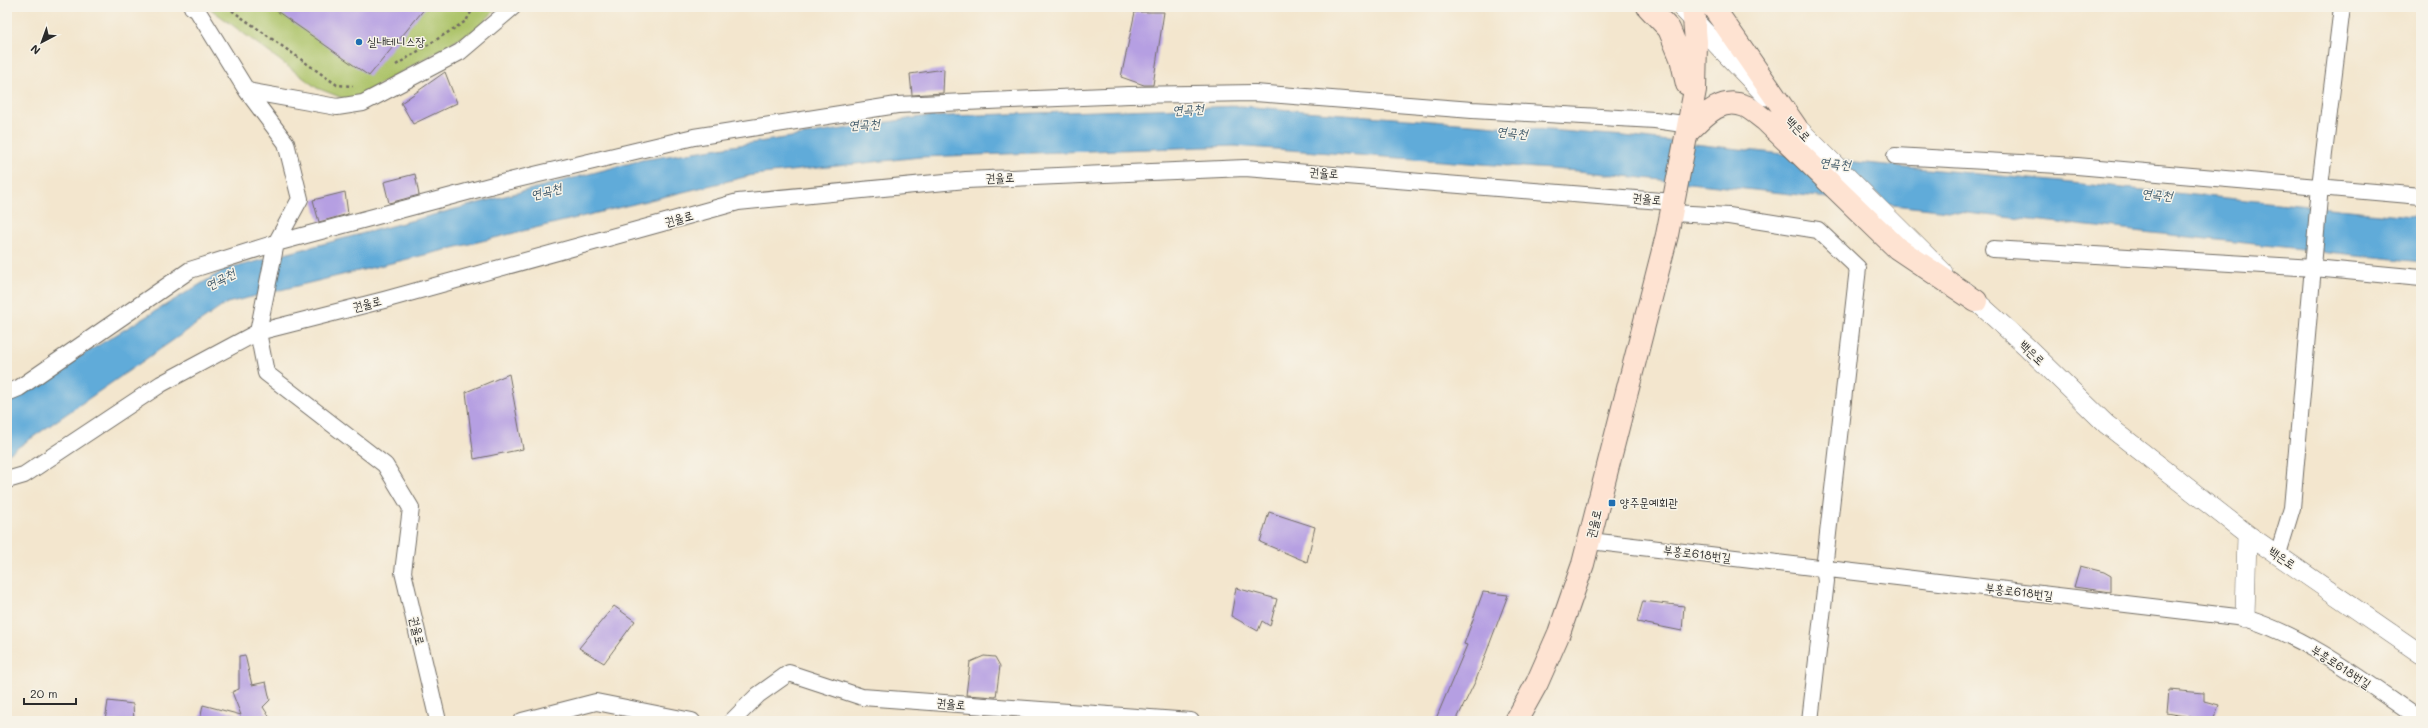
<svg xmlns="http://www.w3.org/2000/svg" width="2428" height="728" viewBox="0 0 2428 728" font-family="Mali,'Poor Story',sans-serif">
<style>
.green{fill:#acc368;stroke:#6c774a}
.water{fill:#61abd9;stroke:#466b82}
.building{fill:#b59fe2}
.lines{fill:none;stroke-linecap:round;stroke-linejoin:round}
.minor-casing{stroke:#716c64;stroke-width:18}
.tertiary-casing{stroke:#716c64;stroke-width:20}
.secondary-casing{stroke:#716c64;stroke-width:24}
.path{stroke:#716c64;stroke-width:2.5;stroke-dasharray:3 3;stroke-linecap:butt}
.minor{stroke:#fff;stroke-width:16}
.tertiary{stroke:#fff;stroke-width:19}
.secondary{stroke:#fee3d2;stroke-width:22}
.poi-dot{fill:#1f6fb2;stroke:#f7f3e8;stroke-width:1.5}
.labels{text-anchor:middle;stroke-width:3;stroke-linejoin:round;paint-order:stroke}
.poi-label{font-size:12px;fill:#2b2b2b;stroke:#f7f3e8;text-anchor:start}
.street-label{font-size:12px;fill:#2b2b2b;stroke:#f7f3e8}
.water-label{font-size:13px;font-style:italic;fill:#3e5868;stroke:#f7f3e8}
</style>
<rect width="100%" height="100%" fill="#f7f3e8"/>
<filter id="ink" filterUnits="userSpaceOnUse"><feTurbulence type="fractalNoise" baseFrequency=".025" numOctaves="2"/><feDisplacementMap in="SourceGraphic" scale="8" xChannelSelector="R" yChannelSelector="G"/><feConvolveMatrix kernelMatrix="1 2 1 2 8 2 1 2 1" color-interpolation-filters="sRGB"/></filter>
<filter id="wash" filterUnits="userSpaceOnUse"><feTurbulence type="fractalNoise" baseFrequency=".012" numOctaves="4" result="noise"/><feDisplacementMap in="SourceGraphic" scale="16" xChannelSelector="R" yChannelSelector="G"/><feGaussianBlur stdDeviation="0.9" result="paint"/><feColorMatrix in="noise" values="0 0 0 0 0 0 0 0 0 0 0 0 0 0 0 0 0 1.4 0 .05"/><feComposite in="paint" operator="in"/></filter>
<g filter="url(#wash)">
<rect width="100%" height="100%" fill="#f3e6ce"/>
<path class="green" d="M208,7H498L477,29L350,101L317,88Z"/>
<path class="water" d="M1241,106L1624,136L1835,160L2421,217V262L1578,171L1234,146L920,157L753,175L227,303L7,455V400L224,270L642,160L921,117Z"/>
<g id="blocks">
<path class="building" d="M271,7H426L369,76Z
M1135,12H1164L1153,85H1144L1121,77Z
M944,69L943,93L912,95L910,74Z
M445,72L457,103L413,124L401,103Z
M415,174L419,195L389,203L384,182Z
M345,192L348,214L319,222L313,200Z
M509,374L523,449L474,459L466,392Z
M1269,512L1315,527L1307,562L1260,542Z
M2080,566L2104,572L2111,576V592L2074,587Z
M1236,588L1277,599L1270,626L1262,621L1258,631L1231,616Z
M1483,592L1508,595L1476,680L1456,721H1435L1467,645L1464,644Z
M1643,601L1684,606L1682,631L1637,622Z
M614,606L635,621L604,663L579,648Z
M245,655L252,685L266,682L270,700L263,707L272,721H200L203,705L241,715L232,692L239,689V656Z
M984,656L995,657L1000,666L996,697L966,695L970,662Z
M2169,690L2204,693V701L2219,705L2213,721L2167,713Z
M108,701L133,704L134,721H105Z"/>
</g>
</g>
<g filter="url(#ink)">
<use href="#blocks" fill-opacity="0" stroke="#716c64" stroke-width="1"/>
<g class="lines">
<g class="minor-casing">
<path id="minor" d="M192,7L197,10L247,91L286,143L300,199L276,243L258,332L266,373L385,465L411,508L403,572L438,721
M247,91L337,107L363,103L460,52L513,7
M1895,156L2077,166L2421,196
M1672,213L1729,216L1818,230L1858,268L1824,569L1826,581L1810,721
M1993,249L2314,268L2421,278
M7,393L19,388L190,270L276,243L497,184L694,137L897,105L1129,95L1255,93L1472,110L1655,120L1690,125
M7,480L24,475L161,384L258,332L384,300L738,202L966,180L1245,168L1674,202
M1590,541L2245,618C2310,638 2365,682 2421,720
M2278,554L2292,508L2320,186L2342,7
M522,721L596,702L692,721
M732,721L758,695L789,673L862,697L1191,721"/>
</g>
<g class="tertiary-casing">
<path id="tertiary" d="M1681,7L1766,96
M1786,116L1943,272
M1965,291L2027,347L2106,424L2247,534L2421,654
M2245,618L2247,534"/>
</g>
<g class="secondary-casing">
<path id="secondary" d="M1648,7L1669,29L1681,58L1687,84
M1713,7L1796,127
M1689,131C1704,116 1721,96 1745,106C1752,109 1759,116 1765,120L1897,248L1976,301
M1516,721L1537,683L1559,633L1583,564L1667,235L1695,90L1696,42L1693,7"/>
</g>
<path class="path" d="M227,7L337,85L353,86
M396,65L466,21L474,7"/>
<use href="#minor" class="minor"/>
<use href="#tertiary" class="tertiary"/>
<use href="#secondary" class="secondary"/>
</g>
</g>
<g class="poi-dot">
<circle cx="359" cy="42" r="4"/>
<rect x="1608" y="499" width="8" height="8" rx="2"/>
</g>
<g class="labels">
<g class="poi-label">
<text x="367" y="46">실내테니스장</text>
<text x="1620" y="507">양주문예회관</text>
</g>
<g class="street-label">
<text transform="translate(1798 129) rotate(46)" y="4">백은로</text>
<text transform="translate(1324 173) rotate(4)" y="4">권율로</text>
<text transform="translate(1000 178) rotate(-2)" y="4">권율로</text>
<text transform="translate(1647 199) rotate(5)" y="4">권율로</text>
<text transform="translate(679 219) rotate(-15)" y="4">권율로</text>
<text transform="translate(367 304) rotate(-14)" y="4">권율로</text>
<text transform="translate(2032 353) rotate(44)" y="4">백은로</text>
<text transform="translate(1594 524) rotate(-76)" y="4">권율로</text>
<text transform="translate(1697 554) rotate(7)" y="4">부흥로618번길</text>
<text transform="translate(2282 558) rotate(34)" y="4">백은로</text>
<text transform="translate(2019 592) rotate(7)" y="4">부흥로618번길</text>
<text transform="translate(417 631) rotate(77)" y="4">권율로</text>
<text transform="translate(2341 667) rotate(33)" y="4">부흥로618번길</text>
<text transform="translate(951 704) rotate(5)" y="4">권율로</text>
</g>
<g class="water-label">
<text transform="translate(1188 109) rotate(-3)" y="5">연곡천</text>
<text transform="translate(864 124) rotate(-3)" y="5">연곡천</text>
<text transform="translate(1512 132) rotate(5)" y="5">연곡천</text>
<text transform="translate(1835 163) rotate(5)" y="5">연곡천</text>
<text transform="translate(546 191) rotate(-14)" y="5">연곡천</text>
<text transform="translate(2157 194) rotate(5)" y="5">연곡천</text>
<text transform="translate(220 279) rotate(-27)" y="5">연곡천</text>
</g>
</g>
<rect width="2428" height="728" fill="none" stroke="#f7f3e8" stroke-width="24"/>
<g transform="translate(42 42) rotate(221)" stroke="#f7f3e8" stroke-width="3" paint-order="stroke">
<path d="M0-3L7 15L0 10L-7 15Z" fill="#2b2b2b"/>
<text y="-6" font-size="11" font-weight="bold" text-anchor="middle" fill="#2b2b2b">N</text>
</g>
<path d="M24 698v6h52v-6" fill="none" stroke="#2b2b2b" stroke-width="2"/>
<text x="30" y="698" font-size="12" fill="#2b2b2b" stroke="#f7f3e8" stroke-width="3" paint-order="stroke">20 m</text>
</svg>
